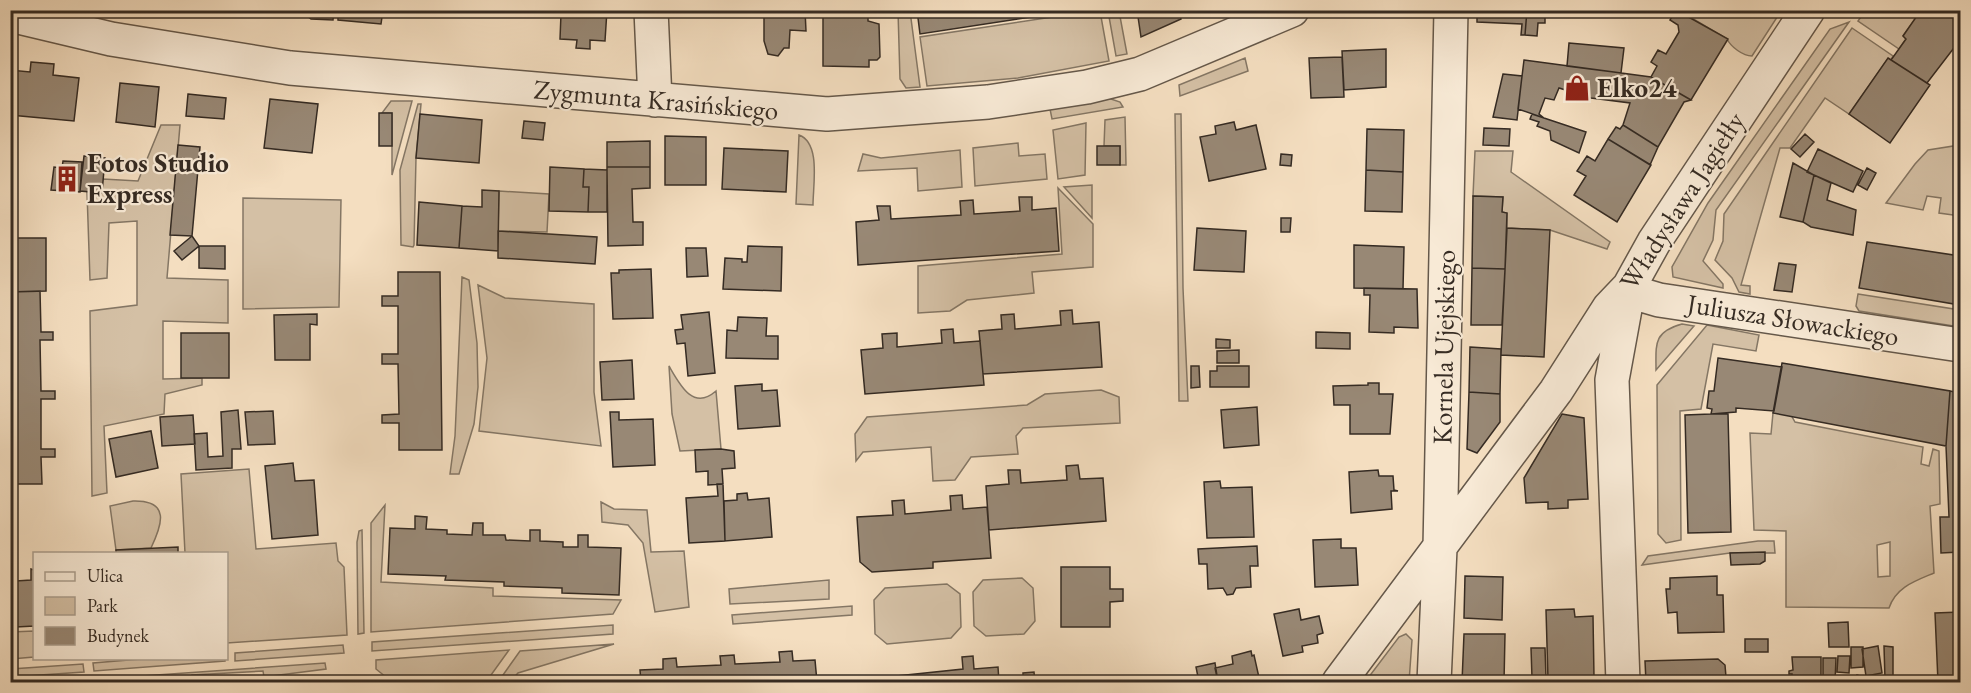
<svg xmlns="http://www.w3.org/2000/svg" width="1971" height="693" viewBox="0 0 1971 693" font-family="'EB Garamond',serif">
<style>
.green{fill:#d4c0a5;stroke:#847664;stroke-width:1.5;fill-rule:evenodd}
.building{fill:#988875;stroke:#352b23;stroke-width:1.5}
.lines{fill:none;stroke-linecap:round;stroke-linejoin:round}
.street-casing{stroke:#65584a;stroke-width:36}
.street{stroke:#f8ead6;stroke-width:33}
.labels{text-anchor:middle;stroke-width:4.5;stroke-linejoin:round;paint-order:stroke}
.poi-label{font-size:27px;font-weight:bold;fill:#352b23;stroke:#f8ead6;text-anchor:start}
.street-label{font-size:27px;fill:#352b23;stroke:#f8ead6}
</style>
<rect width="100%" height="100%" fill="#f4dec0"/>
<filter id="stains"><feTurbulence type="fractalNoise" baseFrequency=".00333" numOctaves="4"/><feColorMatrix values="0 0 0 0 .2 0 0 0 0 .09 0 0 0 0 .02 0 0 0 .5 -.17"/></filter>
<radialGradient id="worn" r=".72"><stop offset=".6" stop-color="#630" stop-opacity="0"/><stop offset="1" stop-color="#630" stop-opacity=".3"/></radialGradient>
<path class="green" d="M898,11H910L920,87L906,88L900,79Z
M1092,11H1100L1109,61L1018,78L927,86L920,37Z
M1108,11H1119L1127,54L1116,56Z
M1680,11H1781L1752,56C1743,56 1731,47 1727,39Z
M1865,11V10L1921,11L1903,36L1906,39L1899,49L1858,21Z
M1849,22L1716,210L1713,240L1703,261L1723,284V288L1673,277L1672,267L1708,203L1830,29Z
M1852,28L1893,56L1891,60L1888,59L1849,114L1825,98L1790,148H1780L1741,285L1750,286V294L1739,292L1732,278L1715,260L1723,241L1724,214Z
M1245,58L1248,71L1180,96L1179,85Z
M1108,98L1120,102L1123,107L1052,119L1050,109Z
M391,101H412L392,175V113H382Z
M418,104H421L416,158L414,245L413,247L401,245L400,170Z
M1175,114H1181L1183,288L1188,401H1179Z
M1125,117L1126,165H1120V146H1104L1105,120Z
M1086,123L1085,175L1058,179L1053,130Z
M161,125H180L167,278L228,280V323L163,321V379L202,378V385L165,394L164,414L104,426L107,493L92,496L90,311L137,305V221L109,223L107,278L90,280L87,192L103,179L138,181Z
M799,135C821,143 813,185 813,205L796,204Z
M1018,143L1019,156L1045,154L1047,179L975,186L973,148Z
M1960,145V216L1939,213L1941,198L1927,196L1923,210L1886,203L1915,164L1928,150Z
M960,150L962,187L918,191L917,168L858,171L863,154L881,158Z
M1475,151H1513L1511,172L1610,242L1607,249L1550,230L1507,228V213L1502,212L1503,197L1473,196Z
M1092,185V218L1064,187Z
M1058,188L1093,224V267L1032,272L1034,293L967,300L950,311L918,313V266L1062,254Z
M499,191L549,194L547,232L498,231Z
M243,198L341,200L339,307L243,309Z
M462,277L469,280L477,343L478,387L474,424L459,474H450L455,436Z
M478,285L505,298L594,304V392L601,446L479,431L487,358Z
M1858,294L1960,310V327L1859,311L1856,306Z
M1682,324L1694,326L1656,370C1656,344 1653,332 1682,324Z
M1707,325L1759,335L1756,351L1713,344L1701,409L1680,411L1681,540L1666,543L1658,534L1657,385Z
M669,366C680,385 693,411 716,391L721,449L680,451L672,414Z
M1101,390L1119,397L1120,423L1023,428L1016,436L1018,454L971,457L955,480L933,481L931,447L863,452L856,461L855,434L867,417L1027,405L1045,394Z
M1773,413L1791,415L1795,422L1923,447L1921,464L1929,466L1933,449L1939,451L1940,504L1930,506L1934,573C1915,581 1896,587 1889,608L1786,607V531L1754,530L1750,433L1771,434ZM1890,542V576L1878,577L1877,545Z
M249,469L256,549L336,543L338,561L344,567L347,635L227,643L226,554L185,553L181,474Z
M133,501C171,500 162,525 151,548L116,550L110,506Z
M601,502L614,509L647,510L651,552L684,551L689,607L655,612L643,543L628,525L602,522Z
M385,505L381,582L493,588V596L621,600L613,614L371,632V523Z
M362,530L364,633L358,634L357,542L359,531Z
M1758,541H1774L1775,553H1730L1642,565L1648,556Z
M1022,578L1033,588L1035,621L1024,634L986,636L974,626L973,592L983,580Z
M829,580V599L730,604L729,589Z
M947,584L960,594L961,627L951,638L887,644L875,634L874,600L885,588Z
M852,606V615L733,624L732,615Z
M613,625V634L372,651V642Z
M34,631V657L11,659V632Z
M1406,634L1412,640L1409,682H1365L1399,637Z
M614,644L518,673L510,682H498L520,651Z
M343,645L344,653L235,661V653Z
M509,650L486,682H392L376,669V660Z
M153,658H225V661L94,671L93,663Z
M325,663L326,669L264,677L263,671L192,675V682H57Z
M83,664L84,672L11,677V669Z"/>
<path class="building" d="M300,10H334L333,20L311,19Z
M338,10H383L381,24L338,20Z
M553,10H607L605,41L590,40V49L576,48L577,40L560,39L561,14L553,13Z
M769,10H805L806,31L790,30L789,48H784L778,56L768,54L764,41V17H768Z
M917,10H1077L920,34Z
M1137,10H1179L1181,19L1141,37Z
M1477,10H1527L1525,35H1521L1522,24L1477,22Z
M1527,10H1545V23H1538L1537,36L1525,35Z
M1676,10L1728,39L1691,100L1651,77L1657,66L1651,62L1658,50L1666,54L1679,32L1678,25L1670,20Z
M1921,10H1960V40L1927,83L1891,60L1906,39L1903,36Z
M823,14L868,15V21L879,24L880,57L877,60H869V67L823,66Z
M1569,43L1624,48L1621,73L1567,66Z
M1386,49V87L1344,90L1342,51Z
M1342,57L1344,97L1311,98L1309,58Z
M1888,58L1930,85L1890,143L1849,114Z
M1524,60L1651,77L1691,100L1684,102L1658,147L1623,125L1630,103L1591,98L1559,88L1554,100L1545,98L1539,114L1544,118L1518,109Z
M31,62L54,64L53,75L79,78L74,121L10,115V70L30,72Z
M1503,74L1522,76L1517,120L1493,117Z
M120,83L159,87L155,127L116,122Z
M188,94L226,98L224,119L186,116Z
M270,99L318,104L312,153L264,148Z
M379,113H392V146H379Z
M420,114L482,120L479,163L416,158Z
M1532,114L1586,132L1579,153L1551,140L1550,131L1537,126L1539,122L1530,119Z
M524,121L545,123L543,140L522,138Z
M1234,122L1236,130L1256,125L1266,169L1209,181L1200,137L1216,134L1215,126Z
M1623,125L1658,147L1650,165L1608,139L1616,127L1620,129Z
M1484,128L1510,129L1509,146L1483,145Z
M1367,129L1404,130L1403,172L1366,170Z
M1805,134L1814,142L1800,157L1791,149Z
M665,136L706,137V185H665Z
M1608,139L1651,165L1617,222L1574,195L1586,176L1577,171L1587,156L1595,161Z
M650,141V167H607V142Z
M178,145L200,147L192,236L170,235Z
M1097,146H1120V165H1097Z
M724,148L788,151L786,192L722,189Z
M1818,149L1863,171L1853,192L1807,172Z
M1281,154L1292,155L1291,166L1280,165Z
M84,156L105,158L102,193L80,191Z
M63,161L82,162L80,192L51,190L54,167L62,168Z
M1793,163L1814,175L1803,222L1780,217Z
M550,167L584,169L583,187H589L588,212L549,211Z
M607,167H650V188L632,189L633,222H643V245L608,246Z
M1867,168L1876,173L1867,190L1858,185Z
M584,169L607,170V212H588L589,187H583Z
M1366,170L1403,172L1402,212L1365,211Z
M1814,175L1831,183L1827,200L1856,210L1853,235L1811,227L1803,222Z
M482,190L499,191L498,251L459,248L462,206L482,207Z
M1473,196L1503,197L1502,212L1507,213L1505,269L1472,268Z
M1019,197H1032V210L1056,208L1059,251L858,265L856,222L879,220L877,206H890L891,219L961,215L960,201L973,200L974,214L1020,211Z
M419,202L462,206L459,248L417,245Z
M1281,218H1291L1290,232H1281Z
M1197,228L1246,231L1244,272L1194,270Z
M1507,228L1550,230L1544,357L1501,355Z
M498,231L597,237L595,264L498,258Z
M192,236L199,246L182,260L174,251Z
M10,238H46V291L10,292Z
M1867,242L1960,256V305L1859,288Z
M1354,245L1404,247L1403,289L1354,288Z
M199,246H225V269L199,268Z
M748,246L782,247L781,291L723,289L725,258L742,259V262H747Z
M686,248H706L708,276L687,277Z
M1779,263L1796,265L1792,292L1774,290Z
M1472,268L1505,269L1502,325H1471Z
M651,269L653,318L613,319L611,273H619V270Z
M398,272H440L442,450H399V423H382V415L399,414L398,364H382V354H398V306H382V296H398Z
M1364,288L1417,289L1418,328L1394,327V333L1369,332L1370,295H1364Z
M40,291L41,332H53V340H40L41,391H55V399H41V449H55V457H41L42,484H10V292Z
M1072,310L1073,324L1099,322L1102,367L983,374L979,331L1002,329L1001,315L1014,314L1015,329L1061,325L1060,311Z
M709,312L715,373L688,376L685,343L677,344L675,330L683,329L681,315Z
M317,314V325L310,324V360H275L274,315Z
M738,317L767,318L766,336H778V359L726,358L727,330L737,331Z
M953,329L954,343L980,341L984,385L865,394L861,350L883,348L882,334L897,333V347L942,343L941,330Z
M1316,332L1350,333V349L1316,348Z
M181,333H229V378H181Z
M1216,339L1230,340V348H1216Z
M1470,347L1501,349L1500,394L1469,392Z
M1239,350V363H1217V351Z
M1718,358L1782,367L1774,411L1736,408V412L1711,414L1712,409L1707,408L1709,391H1714Z
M632,360L634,399L602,400L600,362Z
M1782,363L1950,391L1946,446L1773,413Z
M1191,366H1199L1200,387L1191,388Z
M1217,366H1249V387H1210V371H1217Z
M1368,383H1379V394H1393L1390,434H1350V405H1334L1333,386L1368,385Z
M762,384V391L777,390L780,426L738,429L735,386Z
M1950,391L1960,393V552L1941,553L1940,517H1949L1946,446Z
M1469,392L1500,394V422L1477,453L1467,449Z
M1257,407L1259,445L1224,448L1221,410Z
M238,410L241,449H232V468L196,470L194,434L207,433L208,457L223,456L221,412Z
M273,411L275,444L248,445L245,412Z
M610,412H619V420L653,419L655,465L613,467Z
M1562,414L1584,418L1588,499L1568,500V508L1548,509V502L1526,503L1524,478Z
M1711,414H1728L1731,532L1688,533L1685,415Z
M193,415L195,444L162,446L160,417Z
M151,431L158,468L116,477L109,439Z
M721,449L734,451L735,468L722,469L723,484L708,485V471L696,472L695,450Z
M293,463L295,481L314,480L318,535L272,539L265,466Z
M1078,465L1080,479L1103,478L1106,521L989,530L986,486L1009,484L1008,470H1020L1021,483L1067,480L1066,466Z
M1378,470L1379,476H1393L1394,490L1398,491H1391L1392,509L1351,513L1349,472Z
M1220,481L1221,488L1252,487L1254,537L1207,538L1204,482Z
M717,484H723L725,541L689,543L686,498L718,496Z
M747,493L748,500L769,498L772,537L725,541L724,501L737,500V494Z
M962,495L963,509L987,507L991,558L933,562V568L872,572L860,562L857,517L893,515L892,501L904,500L905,514L951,510L950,496Z
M415,516L427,517L426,529L447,530V534L472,535L473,523H483V535H505L506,540L530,541V530H540V541L563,542V547H578V535H588V547L621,548L619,595L562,593V588L504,586V582L445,580L446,576L388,574L390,528L415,529Z
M1341,539V548H1356L1358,585L1315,587L1313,540Z
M1257,546L1258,566H1250L1251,587L1236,588L1233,594L1227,595L1223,588L1208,589L1207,564H1199L1198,549Z
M178,547V554H116V550Z
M1765,552V561L1760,564L1731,565L1730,553Z
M1061,567H1110V589H1123V601L1110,602V627H1061Z
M31,569L34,570V626L16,627L15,622H10V575H16V581L31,580Z
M1465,576L1503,577L1502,620L1464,618Z
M1717,576V595H1723L1724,632L1678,633L1677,612L1668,613L1666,589H1670V578Z
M1299,609L1301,620L1319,616L1323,633L1317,635L1318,643L1302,646L1303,652L1283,656L1274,614Z
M1574,609L1575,617L1593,616L1594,677L1548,679L1546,610Z
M1960,612V682H1938L1935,613Z
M1848,622L1849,647H1829L1828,623Z
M1464,634H1505L1504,682H1462Z
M1745,639H1768V652H1745Z
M1878,646L1882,673L1866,676L1862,649Z
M1884,646L1893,647V679H1885Z
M1851,647H1863V667L1851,668Z
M1531,648H1545L1546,678H1532Z
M792,651L793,661L815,660L817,682H641L640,670L663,669V659L676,658L677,667L721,665L720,656L734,655L735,664L780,662L779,652Z
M1251,651L1252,656L1254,655L1260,682H1218L1215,668L1233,664L1232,656Z
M973,656L974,669L998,667L999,682H879L878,678L963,669L962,657Z
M1838,656H1850L1849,673L1837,672Z
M1792,657H1821V682H1792V674H1789V671L1793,670Z
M1823,658H1836L1835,682H1823Z
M1718,659L1725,665L1726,677L1721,682H1646L1645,661Z
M1215,663L1218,682H1199L1196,667Z
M1034,672L1035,682H1023V673Z
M1857,675L1879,681V682H1855Z
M228,679L239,682H203L202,680Z"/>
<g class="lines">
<g class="street-casing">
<path id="street" d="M651,10L655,100
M10,15L111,39L290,68L827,114L988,102L1087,87L1140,74L1292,10
M1629,287L1642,295L1659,300L1960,345
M1339,682L1556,391L1609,308L1629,287L1654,242L1808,10
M1434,682L1440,548L1451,10
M1623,682L1612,380L1629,287"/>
</g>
<use href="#street" class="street"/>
</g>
<defs>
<g id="shop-bare" transform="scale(2.07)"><path d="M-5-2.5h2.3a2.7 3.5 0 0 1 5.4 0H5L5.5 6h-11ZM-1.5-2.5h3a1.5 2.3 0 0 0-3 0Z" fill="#8f2418" stroke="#f8ead6" stroke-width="2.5" paint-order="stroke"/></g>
<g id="building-bare" transform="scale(2.07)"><path d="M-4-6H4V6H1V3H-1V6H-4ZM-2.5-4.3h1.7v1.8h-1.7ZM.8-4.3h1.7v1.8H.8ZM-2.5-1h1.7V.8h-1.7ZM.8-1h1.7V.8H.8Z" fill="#8f2418" stroke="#f8ead6" stroke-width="2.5" paint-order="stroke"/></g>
</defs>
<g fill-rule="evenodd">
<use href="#shop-bare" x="1577" y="88"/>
<use href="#building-bare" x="67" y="179"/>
</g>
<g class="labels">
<g class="poi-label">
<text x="1597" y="97">Elko24</text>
<text x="87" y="172">Fotos Studio<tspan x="87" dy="31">Express</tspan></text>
</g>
<g class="street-label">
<text transform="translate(656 100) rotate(5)" y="9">Zygmunta Krasińskiego</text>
<text transform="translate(1682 201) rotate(-57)" y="9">Władysława Jagiełły</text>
<text transform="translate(1793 320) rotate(9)" y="9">Juliusza Słowackiego</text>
<text transform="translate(1444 347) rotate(-89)" y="9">Kornela Ujejskiego</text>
</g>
</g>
<rect width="1971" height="693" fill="none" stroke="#f4dec0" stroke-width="36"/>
<rect x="12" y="12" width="1947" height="669" fill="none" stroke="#352b23" stroke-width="3"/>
<rect x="18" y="18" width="1935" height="657" fill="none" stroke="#352b23" stroke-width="1.5"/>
<rect x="33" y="552" width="195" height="108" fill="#f8ead6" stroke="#aa9e8e" stroke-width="1.5"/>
<rect x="45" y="572" width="30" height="9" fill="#f8ead6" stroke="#aa9e8e" stroke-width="1.5"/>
<text x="87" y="582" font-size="18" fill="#352b23">Ulica</text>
<rect x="45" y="597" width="30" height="18" fill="#d4c0a5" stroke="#aa9e8e" stroke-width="1.5"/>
<text x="87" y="612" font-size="18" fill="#352b23">Park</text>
<rect x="45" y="627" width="30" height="18" fill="#988875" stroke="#aa9e8e" stroke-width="1.5"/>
<text x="87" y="642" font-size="18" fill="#352b23">Budynek</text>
<rect width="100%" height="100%" filter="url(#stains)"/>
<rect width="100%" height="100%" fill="url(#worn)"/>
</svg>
